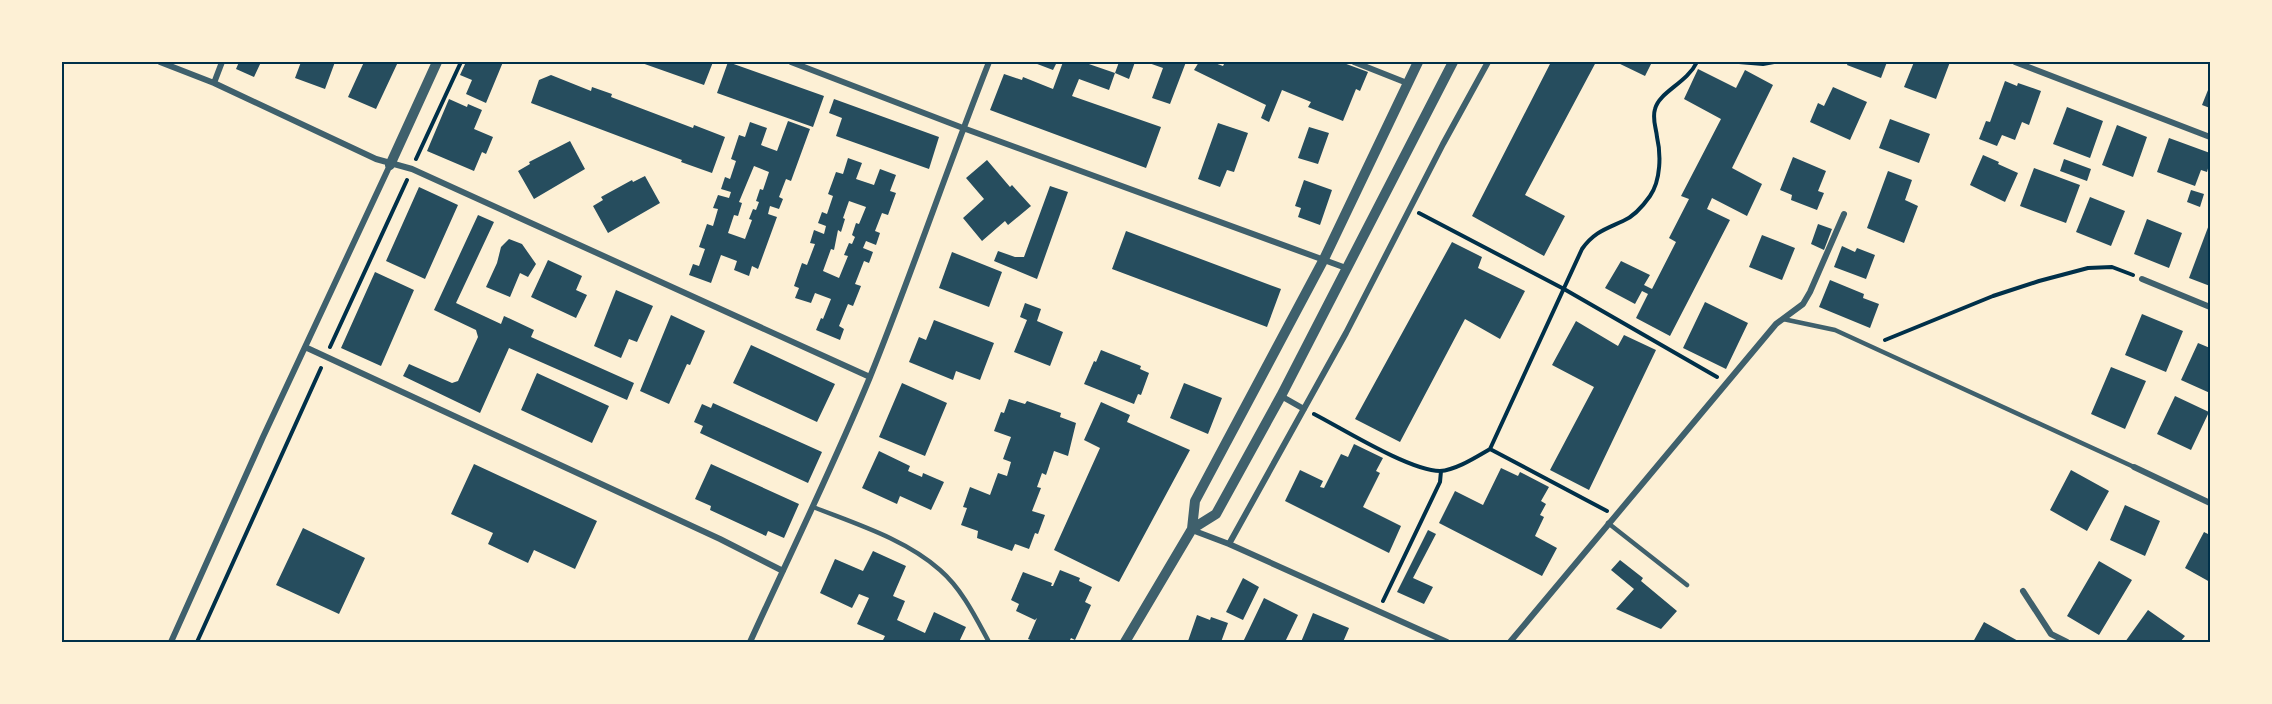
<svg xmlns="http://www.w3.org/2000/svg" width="2272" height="704" viewBox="0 0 2272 704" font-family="Poppins,sans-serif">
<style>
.building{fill:#264d5e;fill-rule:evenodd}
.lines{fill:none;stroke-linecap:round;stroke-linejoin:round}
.path{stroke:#003049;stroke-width:4}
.service{stroke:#3f606c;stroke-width:4.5}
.minor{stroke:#3f606c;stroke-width:6}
.tertiary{stroke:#3f606c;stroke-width:10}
.neatline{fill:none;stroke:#003049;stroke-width:2}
</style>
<rect width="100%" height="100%" fill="#fdf0d5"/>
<path class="building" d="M239,62H261L254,77L236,69Z
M301,62H335L325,89L295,78Z
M364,62H398L376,109L348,97Z
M466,62H503L486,103L466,94L472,80L460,75Z
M639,62H713L704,85Z
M728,62L824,96L813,127L717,93Z
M1032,62H1057L1053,70Z
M1063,62H1083L1115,73L1109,90L1079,79L1072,96L1161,127L1146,168L990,110L1004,74L1022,80L1023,77L1053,89Z
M1119,62H1135L1129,79L1115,73Z
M1146,62H1186L1170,104L1152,98L1163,68Z
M1199,62H1212L1223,66L1225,62H1333L1337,63L1341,62L1368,72L1360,91L1356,89L1343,121L1308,107L1311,102L1282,90L1269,122L1261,118L1266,105L1194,70Z
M1551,62H1596L1525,195L1565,216L1544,256L1472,216Z
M1616,62H1652L1645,76Z
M1848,62H1887L1881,78L1847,65Z
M1914,62H1950L1936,99L1904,87Z
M1698,69L1736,88L1745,70L1773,85L1732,168L1762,184L1747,216L1712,198L1707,209L1730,220L1670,336L1636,318L1648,294L1642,291L1635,304L1605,288L1621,261L1650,275L1644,285L1652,289L1676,242L1669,238L1689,199L1681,196L1721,119L1684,99Z
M551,75L591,91L592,87L612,94L611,97L693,128L694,125L725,137L712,173L681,162L682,160L531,103L539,80Z
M2005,81L2017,86L2018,83L2041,91L2029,125L2022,122L2015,140L2002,135L1997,146L1979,139L1986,121L1990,122Z
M2210,85V108L2202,105Z
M1833,87L1867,102L1850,140L1810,122L1818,103L1824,106Z
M449,99L467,107L468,104L482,110L474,129L493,137L486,154L482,152L474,171L427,151Z
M834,99L939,137L929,169L836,136L842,118L829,113Z
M2067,107L2103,121L2090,158L2053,144Z
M1890,119L1930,134L1919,163L1879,148Z
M788,121L810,129L791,181L786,179L779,197L783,199L779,209L770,206L768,214L777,217L758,269L752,266L749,276L734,270L737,261L721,255L711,283L689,275L693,264L699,266L705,249L699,247L707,224L713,226L718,209L713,208L718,195L729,198L731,192L721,189L725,177L730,179L736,161L731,159L739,135L745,137L750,122L767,128L761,145L777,151ZM754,166L769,172L763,190L760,189L756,201L759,202L756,210L753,209L749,219L752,220L745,239L728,233L734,215L738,216L742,203L739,202Z
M1218,123L1248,133L1234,172L1227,170L1220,187L1198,179Z
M2117,125L2147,137L2133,177L2102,165Z
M1309,127L1329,133L1318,164L1298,158Z
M2169,138L2210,153V161L2207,172L2201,170L2195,186L2157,172Z
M570,141L585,169L534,199L518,171L530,164L529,162Z
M1983,155L1999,162L1998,164L2018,173L2005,202L1970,185Z
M1793,157L1826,171L1818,191L1824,193L1817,210L1791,200L1792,195L1780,190Z
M848,158L862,163L856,179L874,185L880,169L896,175L890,191L896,193L888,215L882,213L875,231L880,233L876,245L866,241L863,248L873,252L869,263L864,261L855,284L861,286L853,306L848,304L839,326L844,329L840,340L816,330L821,318L823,319L831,299L815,293L811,303L795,298L799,288L794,286L802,263L807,265L815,244L810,243L814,230L824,234L826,226L818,223L822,212L827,214L833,196L828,194L836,172L843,174ZM849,201L866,207L859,224L856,223L852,235L855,237L852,244L849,243L844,255L848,256L839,278L823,271L831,249L834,250L838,230L841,232L845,219L843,218Z
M2064,159L2091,169L2087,181L2060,171Z
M987,160L1010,187L1012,185L1031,206L1008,225L1005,221L982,241L963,218L984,199L966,178Z
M2034,168L2080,185L2066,223L2020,206Z
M1888,171L1912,180L1905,200L1918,206L1904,243L1867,228Z
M645,176L660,203L608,233L593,206L603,200L601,197L632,180L633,182Z
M1304,180L1332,190L1320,225L1298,217L1301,208L1295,206Z
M1050,186L1068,192L1037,279L994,261L998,251L1015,257H1024Z
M419,187L458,205L425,279L386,261Z
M2191,190L2204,194L2200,207L2187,202Z
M2090,197L2125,211L2111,246L2076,232Z
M478,215L494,222L456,303L501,324L504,316L534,330L531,337L634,383L627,400L509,348L480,413L403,376L409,364L452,383L458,381L478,337L476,330L434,310Z
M2147,219L2182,233L2169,268L2134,254Z
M2210,222V286L2189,278Z
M1818,224L1832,229L1824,250L1811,244Z
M1126,231L1281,289L1267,327L1112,269Z
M1762,235L1795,248L1782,280L1749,267Z
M509,239L522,244L536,264L528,277L520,273L510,297L486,287L497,263L501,247Z
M1452,242L1482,257L1478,268L1525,291L1500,339L1465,319L1400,442L1355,419Z
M1842,246L1855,252L1857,248L1875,255L1866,279L1834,267Z
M952,252L1002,272L989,307L939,288Z
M548,260L582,276L576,290L587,295L576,318L531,297Z
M375,272L414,290L381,366L341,348Z
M1830,280L1864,294L1863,298L1879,304L1870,328L1819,307Z
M616,290L653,306L637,342L629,339L621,358L594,346Z
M1705,302L1748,323L1726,369L1683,348Z
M1025,303L1041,309L1037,321L1063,332L1050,366L1014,352L1027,320L1020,317Z
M2142,314L2183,331L2166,372L2125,355Z
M671,315L705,331L690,365L687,364L669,404L640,391Z
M934,320L994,343L980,380L956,371L953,380L909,362L919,337L926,340Z
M1576,321L1618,346L1624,335L1656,350L1589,490L1550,470L1594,387L1552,365Z
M2198,343L2210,348V393L2181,380Z
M751,345L835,384L817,422L733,383Z
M1101,350L1141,366L1140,369L1149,373L1141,395L1138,394L1134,404L1084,384L1094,361L1096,362Z
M2111,367L2146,381L2125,429L2091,414Z
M537,373L609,406L592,443L521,410Z
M902,383L947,403L925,456L879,437Z
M1184,383L1222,398L1208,434L1170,418Z
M2175,396L2209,412L2191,450L2157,434Z
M1009,399L1025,404L1027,401L1061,413L1060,417L1076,423L1068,456L1054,451L1046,475L1042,473L1037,487L1041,488L1032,511L1045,515L1038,534L1035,533L1029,549L1015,544L1012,551L977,538L978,531L961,525L967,508L963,507L970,487L990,495L998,473L1007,476L1011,462L1003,459L1011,437L994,431L1001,412L1004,413Z
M1101,402L1130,415L1127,422L1190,450L1119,582L1054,550L1100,448L1084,440Z
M713,403L822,452L808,483L700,433L703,426L694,422L702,404L711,408Z
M1354,444L1383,458L1376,471L1380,473L1363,507L1401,526L1389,553L1285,501L1300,470L1323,481L1320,487L1324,488L1341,454L1348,457Z
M879,451L910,466L908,471L922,477L923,473L944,482L931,510L900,496L897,504L862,488Z
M474,464L597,521L575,569L534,550L528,563L488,544L493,533L451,514Z
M711,464L799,504L784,538L768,531L766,536L710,510L711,506L695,499Z
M1501,468L1518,476L1520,472L1549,487L1541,501L1546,504L1540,515L1544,517L1535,536L1557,548L1542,576L1439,523L1455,491L1483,505Z
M2071,470L2109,491L2087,531L2050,510Z
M2125,505L2160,521L2145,556L2110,540Z
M303,528L365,558L339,614L276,585Z
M1428,530L1436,534L1413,578L1433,587L1424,604L1397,592Z
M2204,532L2210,535V582L2185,568Z
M873,551L906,566L893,596L905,601L897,620L925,633L934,612L966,627L959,642H882L885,636L857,624L869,598L859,594L852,608L820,593L835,559L863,571Z
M1620,560L1643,578L1641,581L1677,611L1661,629L1616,609L1634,589L1611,570Z
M2099,561L2132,580L2099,635L2067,616Z
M1060,570L1080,578L1079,581L1092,587L1085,602L1091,605L1075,640L1071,638L1069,642H1036L1028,639L1037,618L1035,620L1016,611L1019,604L1011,600L1023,572L1052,583L1051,586H1053Z
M1243,578L1259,587L1243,620L1226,612Z
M1264,598L1298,615L1285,642H1243Z
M2148,610L2185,636L2180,642H2125Z
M1313,613L1349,628L1343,642H1301Z
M1197,615L1210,620L1211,617L1228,623L1221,642H1189L1188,641Z
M1984,622L2020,642H1973Z"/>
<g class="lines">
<path class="path" d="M1739,62L1763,64L1774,62
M416,159L461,62
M1419,213L1564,289L1717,377
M1885,340L1993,296L2039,281L2088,268L2112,267L2133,275
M330,347L407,180
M1314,414C1343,429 1410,471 1440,471C1456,470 1476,457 1490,449L1607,511
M1490,449L1582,249C1594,232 1606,229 1623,221C1635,216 1643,206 1650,196C1661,180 1661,154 1657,137C1656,127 1652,119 1655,109C1659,92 1687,83 1697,62
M1383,601L1440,482L1441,471
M197,642L321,368"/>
<path class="service" d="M1783,319L1835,330L2134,467
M813,507C856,524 905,539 940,570C962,589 976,618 989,642
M1608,523L1687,585"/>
<path class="minor" d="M160,62L214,83L376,159L412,169L870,377
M791,62L963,128L1346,268
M1354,62L1407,83
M2015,62L2210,137
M214,83L222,62
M2142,279L2210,307
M305,347L720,539L783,571
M1281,396L1304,409
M2134,467L2210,503
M1192,530L1229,544L1447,642
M1229,544L1346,333L1443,144L1488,62
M2023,591L2051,634L2067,642
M171,642L263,437L390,165
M750,642C790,554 833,467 870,377C912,273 948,166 989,62
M1510,642L1776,324L1803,304L1810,292L1844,214"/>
<path class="tertiary" d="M390,165L437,62
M1192,529L1216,514L1281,396L1453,62
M1125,642L1192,529L1195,501L1324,259L1418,62"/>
</g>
<rect width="2272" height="704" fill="none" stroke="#fdf0d5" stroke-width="126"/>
<rect x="63" y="63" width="2146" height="578" class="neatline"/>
</svg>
